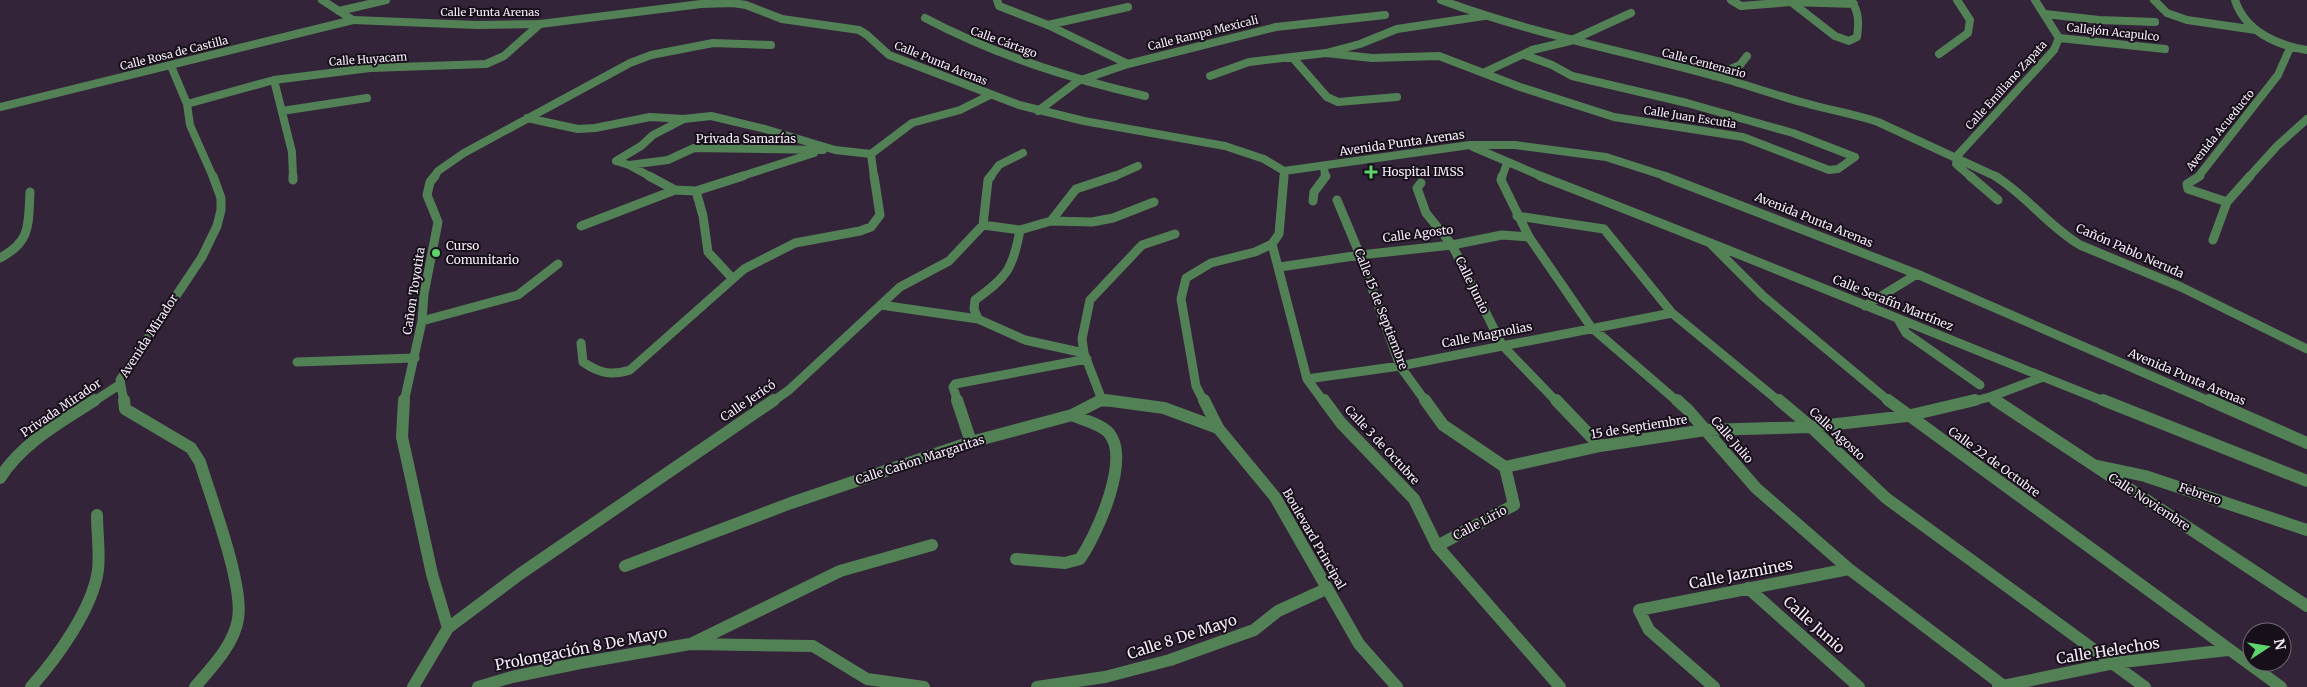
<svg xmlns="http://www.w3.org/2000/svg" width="2307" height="687" viewBox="0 0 2307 687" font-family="Merriweather,serif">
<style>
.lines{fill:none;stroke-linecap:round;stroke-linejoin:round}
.pedestrian-far1{stroke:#538156;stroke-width:9}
.pedestrian{stroke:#538156;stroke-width:12}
.minor-far2{stroke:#538156;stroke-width:8}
.minor-far1{stroke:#538156;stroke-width:9}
.minor{stroke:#538156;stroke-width:12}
.tertiary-far2{stroke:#538156;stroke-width:8}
.tertiary-far1{stroke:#538156;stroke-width:9}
.tertiary{stroke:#538156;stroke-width:12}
.poi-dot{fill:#5dd56c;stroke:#17101a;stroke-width:2}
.labels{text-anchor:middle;stroke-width:4;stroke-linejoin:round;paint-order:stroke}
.far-street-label{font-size:11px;fill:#f6ecfa;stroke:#17101a}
.street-label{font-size:12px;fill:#f6ecfa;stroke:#17101a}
.poi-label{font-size:12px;fill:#f6ecfa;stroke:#17101a;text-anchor:start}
.near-street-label{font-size:15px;fill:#f6ecfa;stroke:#17101a}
</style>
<rect width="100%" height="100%" fill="#342439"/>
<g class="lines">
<path class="pedestrian-far1" d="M1452,245L1502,235L1529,237"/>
<path class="pedestrian" d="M1437,546L1514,505L1505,467"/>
<path class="minor-far2" d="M322,0L339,11
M997,0L999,6L1048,25L1128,64
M1441,0C1530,33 1623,51 1714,76C1745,84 1774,95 1805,103C1829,110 1854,114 1878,122L1997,177
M1731,0L1741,6L1791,2L1854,4
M2154,0L2167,13L2187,20L2256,30
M2235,0C2245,31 2276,45 2307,50
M1790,1L1835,36L1849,41L1857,37C1859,23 1859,12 1851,0
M2045,14L2099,20L2155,22
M925,18C995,55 1068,78 1145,96
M1048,25L1128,7
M2059,38L2165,49
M1326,53L1372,58L1439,56L1520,87L1614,117L1743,137L1829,170L1838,169L1855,157L1793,133L1687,103L1572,76L1552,65L1525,55
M1939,54L1968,33L1970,20L1957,0
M1293,58L1327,97L1338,102L1397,97
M171,66L187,104L190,125L213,177
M1485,72L1532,50L1570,41L1631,13
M1210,76L1249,62L1326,53L1360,44L1397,29L1484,16
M1714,76L1740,65L1747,56
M274,80L292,152L293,177
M187,104L274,80L370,68L486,64L504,56L540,24
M0,107L353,20
M282,111L367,98
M1038,111L1078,81L1128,64L1276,27L1385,15
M527,118L578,129L595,128L650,117L684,119L711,116L765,129L835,150L871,154
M1473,147L1543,177
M871,154L912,123L960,110L990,95
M871,154L874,177
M616,161L629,165L651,177
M616,161L641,146L653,135L684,119
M629,165L668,160L694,148L823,150
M1324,166L1325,177
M1284,171L1470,145H1515L1606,157L1668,177
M434,177L438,171L464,153L630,63L651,55L713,43L771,45
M739,177L814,153
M990,177L999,165L1023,153
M1113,177L1138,166
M1502,177L1507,163
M1971,177L1956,164L1957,156L2054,50L2059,38L2035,0
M2198,177L2278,75L2290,48
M2249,177L2277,146L2307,119"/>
<path class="minor-far1" d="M293,176V180
M649,176L675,190L696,191L703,216L708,252L732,278
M1502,176L1501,180L1529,237L1591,327L1678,402
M1540,176C1730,249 1917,327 2106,402
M1664,176L1917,274L2211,402
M1970,176L1998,200
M1995,176C2026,195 2048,226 2080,245L2181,287L2307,349
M2200,176L2187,184L2188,189L2227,202
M1421,183L1417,188L1426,213L1452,245L1502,345L1557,402
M696,191L743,176
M1337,200L1360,255L1400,366L1426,402
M1313,201L1314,192L1326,176
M1517,216L1604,229L1672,313L1780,402
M1051,221L1076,189L1115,176
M983,225L1020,230L1051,221L1092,222L1113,218L1154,202
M581,226L675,190
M2213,240L2227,202L2250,176
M1710,243L1763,296L1890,402
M1272,244L1307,379L1324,402
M0,258C32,241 28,224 30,192
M1280,267L1360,255L1452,245
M881,305L978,319L1025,340L1084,353
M1865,306L1917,274
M978,319L974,309L975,300C1007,277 1013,269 1020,230
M1898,319L1906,333L1980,385
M422,321L518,295L558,264
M581,343L583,362C599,373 611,376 630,370L744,269L795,243L860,231L871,227L880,215L874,176
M297,362L415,358
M1307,379L1400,366L1672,313
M1990,397L1997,402
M1102,400L1084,353L1082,339L1090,300L1142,245L1175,234
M93,402L119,385
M124,402L120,380L202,257L217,226L221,210V198L213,176
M404,402L422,321L424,294L438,222L427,195L430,182L435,176
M772,402L789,390L900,287L949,261L983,225L988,180L991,176
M958,402L953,387L955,384L1087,359
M1099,402H1114
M1970,402L1990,397L2043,377"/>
<path class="minor" d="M124,400L125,409L191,448L200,462C211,499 244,584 238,619C234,645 211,668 195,687
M404,400L402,437L432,574L448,628
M957,400L971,442
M1105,400L1164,408L1218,428
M1324,400L1341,423L1414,499L1437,546L1560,687
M1425,400L1443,425L1505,467L1600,446L1705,430L1811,427L1907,416L1975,400
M1556,400L1600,446
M1677,400L1688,410L1756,488L1849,569L2005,687
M1779,400L1811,427L1886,498L2145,687
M1888,400L2281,687
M1995,400L2307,606
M2103,400L2307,481
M2209,400L2307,443
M2098,466L2145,476L2307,530
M0,478C22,443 61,422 95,400
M1016,559L1065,563L1080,559C1097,534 1133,456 1107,431C1098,423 1083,420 1072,415
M625,566L791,503L971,442L1072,415L1101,400
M1748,588L1859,687
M693,643L840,571L932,545
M31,687C57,658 93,608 98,570C100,552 97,533 97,515
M413,687L448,628L520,574L774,400
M478,687L512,677L580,663L690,644L813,646L867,679L924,687
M1037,687L1105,677L1170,660L1254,630L1278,611L1326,589
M1714,687L1649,630L1639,610L1849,569
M1998,687L2114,663L2228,650"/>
<path class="tertiary-far2" d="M339,11L353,20L477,25L540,24L701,4L733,3L746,5L782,19L859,30L867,35L889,55L1019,105L1084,121L1225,146L1264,159L1284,171V177
M339,11L386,0"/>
<path class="tertiary-far1" d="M1204,402L1196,386L1181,299L1186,278L1211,263L1255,252L1272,244L1279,234L1284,176"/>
<path class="tertiary" d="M1204,400L1218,428L1275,497L1359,644L1397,687"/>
</g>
<g class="poi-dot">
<path d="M1368.5 164.5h5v5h5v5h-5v5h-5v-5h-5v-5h5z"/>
<circle cx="436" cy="253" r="5"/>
</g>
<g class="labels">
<g class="far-street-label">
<text x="490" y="16">Calle Punta Arenas</text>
<text transform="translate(2113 32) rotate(6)" y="4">Callejón Acapulco</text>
<text transform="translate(1203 33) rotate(-14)" y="4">Calle Rampa Mexicali</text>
<text transform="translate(1004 42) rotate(20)" y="4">Calle Cártago</text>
<text transform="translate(174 53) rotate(-14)" y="4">Calle Rosa de Castilla</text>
<text transform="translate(368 59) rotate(-4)" y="4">Calle Huyacam</text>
<text transform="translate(941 63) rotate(22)" y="4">Calle Punta Arenas</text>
<text transform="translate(1704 63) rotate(15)" y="4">Calle Centenario</text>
<text transform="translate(2006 85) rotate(-48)" y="4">Calle Emiliano Zapata</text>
<text transform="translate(1690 117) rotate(9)" y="4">Calle Juan Escutia</text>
<text transform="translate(2220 130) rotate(-51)" y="4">Avenida Acueducto</text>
</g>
<g class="street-label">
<text x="746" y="143">Privada Samarías</text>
<text transform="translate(1402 143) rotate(-8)" y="4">Avenida Punta Arenas</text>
<text transform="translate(1814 220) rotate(22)" y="4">Avenida Punta Arenas</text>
<text transform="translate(1418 234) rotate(-7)" y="4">Calle Agosto</text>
<text transform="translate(2130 251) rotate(24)" y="4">Cañón Pablo Neruda</text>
<text transform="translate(1472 285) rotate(64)" y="4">Calle Junio</text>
<text transform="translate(414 291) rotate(-81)" y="4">Cañon Toyotita</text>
<text transform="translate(1893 303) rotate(22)" y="4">Calle Serafín Martínez</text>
<text transform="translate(1381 309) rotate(69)" y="4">Calle 15 de Septiembre</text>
<text transform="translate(1487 335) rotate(-11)" y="4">Calle Magnolias</text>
<text transform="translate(149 336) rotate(-57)" y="4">Avenida Mirador</text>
<text transform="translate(2187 377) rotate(23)" y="4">Avenida Punta Arenas</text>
<text transform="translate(748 401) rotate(-34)" y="4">Calle Jericó</text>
<text transform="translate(61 408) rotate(-34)" y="4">Privada Mirador</text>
<text transform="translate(1639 427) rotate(-9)" y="4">15 de Septiembre</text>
<text transform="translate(1837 434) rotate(43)" y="4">Calle Agosto</text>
<text transform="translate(1732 440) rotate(49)" y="4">Calle Julio</text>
<text transform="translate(1382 445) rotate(47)" y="4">Calle 3 de Octubre</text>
<text transform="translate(920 460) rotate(-18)" y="4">Calle Cañon Margaritas</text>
<text transform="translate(1994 462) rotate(36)" y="4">Calle 22 de Octubre</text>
<text transform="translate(2200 494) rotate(19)" y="4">Febrero</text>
<text transform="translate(2149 502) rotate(33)" y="4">Calle Noviembre</text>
<text transform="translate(1480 523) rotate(-28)" y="4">Calle Lirio</text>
<text transform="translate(1314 539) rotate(60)" y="4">Boulevard Principal</text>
</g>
<g class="poi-label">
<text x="1382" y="176">Hospital IMSS</text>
<text x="446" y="250">Curso<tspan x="446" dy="14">Comunitario</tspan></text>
</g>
<g class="near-street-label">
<text transform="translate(1741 574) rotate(-11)" y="5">Calle Jazmines</text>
<text transform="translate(1814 625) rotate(42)" y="5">Calle Junio</text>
<text transform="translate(1182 637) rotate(-18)" y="5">Calle 8 De Mayo</text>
<text transform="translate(581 649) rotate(-11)" y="5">Prolongación 8 De Mayo</text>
<text transform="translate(2108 651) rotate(-9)" y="5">Calle Helechos</text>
</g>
</g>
<g transform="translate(2267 647) rotate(78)"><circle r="24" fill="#17101a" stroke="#706874"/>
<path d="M0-4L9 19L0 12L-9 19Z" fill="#5dd56c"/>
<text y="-8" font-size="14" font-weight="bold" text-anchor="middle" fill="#f6ecfa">N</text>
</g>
</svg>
